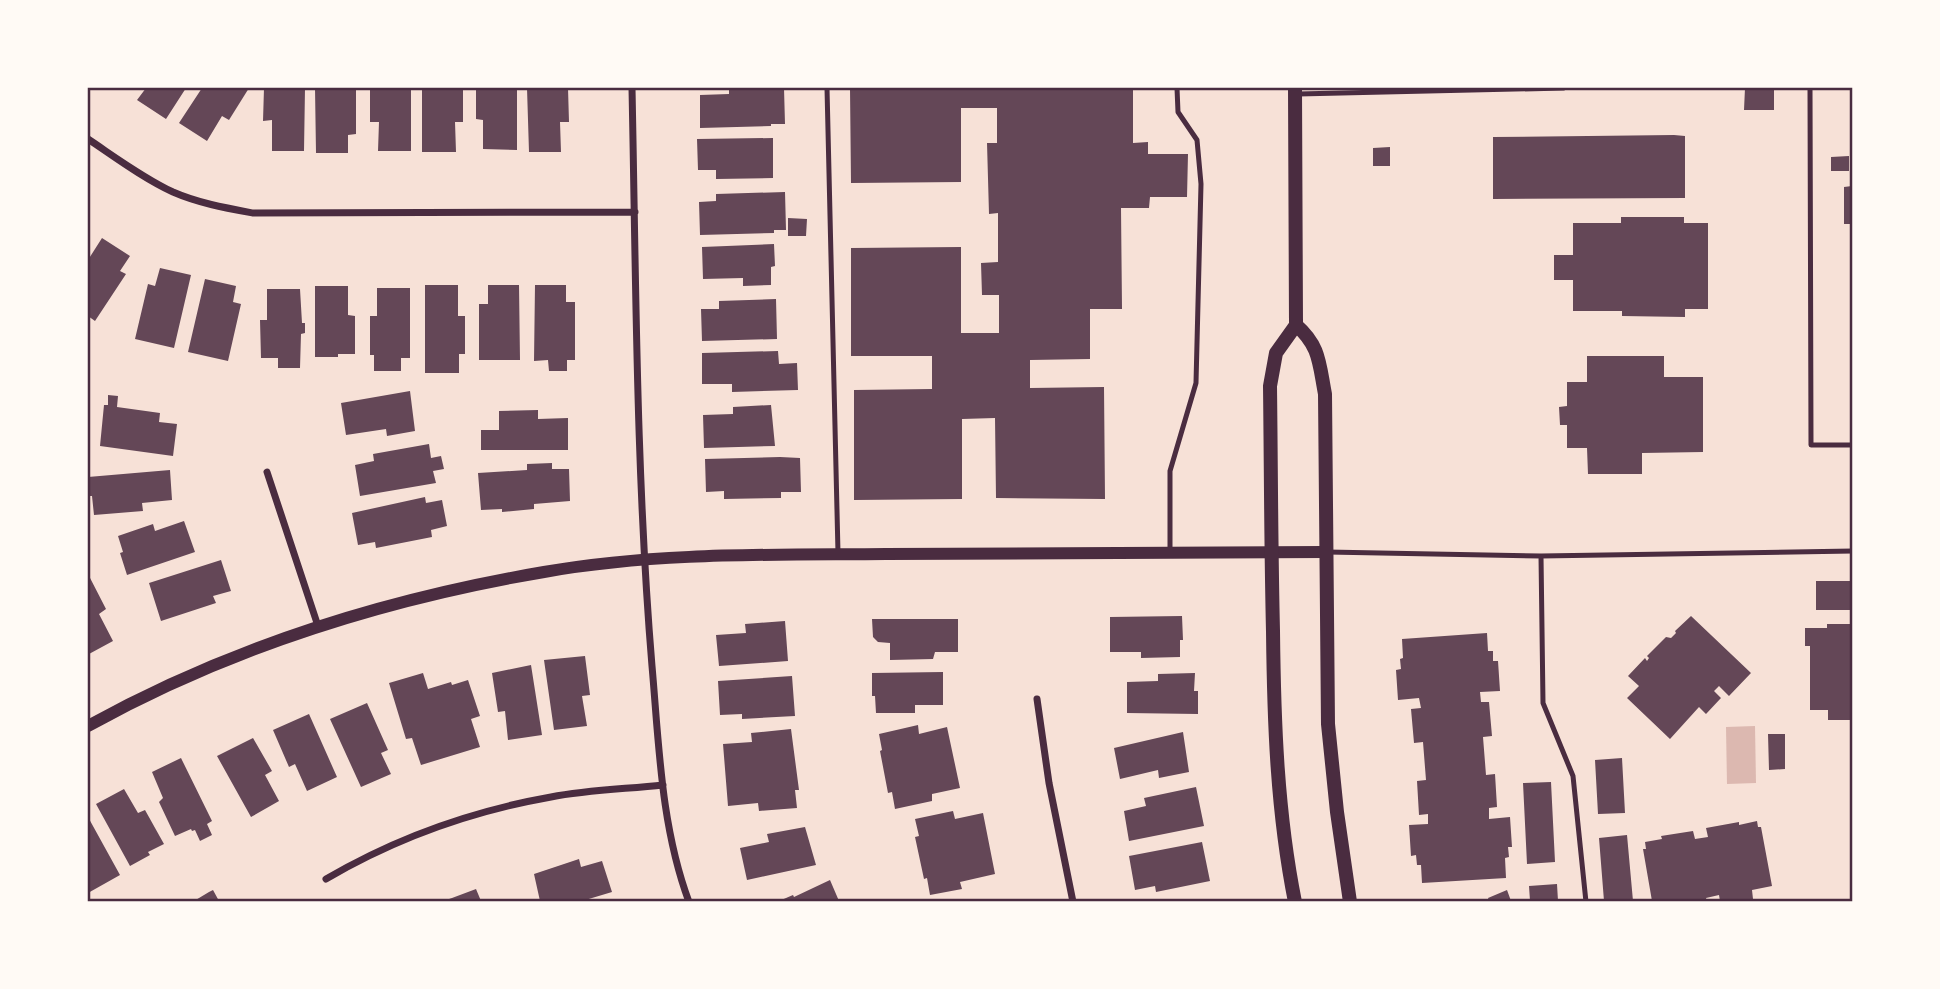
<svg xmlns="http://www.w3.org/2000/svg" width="1940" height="989" viewBox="0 0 1940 989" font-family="'Golos Text',sans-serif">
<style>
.water{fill:#dcb8b0}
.building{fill:#644757}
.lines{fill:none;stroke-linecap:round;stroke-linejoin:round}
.service{stroke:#4a2c40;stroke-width:5}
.minor{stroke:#4a2c40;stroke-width:7}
.tertiary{stroke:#4a2c40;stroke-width:12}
.secondary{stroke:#4a2c40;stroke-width:14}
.neatline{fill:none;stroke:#4a2c40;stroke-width:2.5}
</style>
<rect width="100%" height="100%" fill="#f7e1d7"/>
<path class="water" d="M1755,726L1756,783L1727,784L1726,727Z"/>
<path class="building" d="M146,88H186L166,119L137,100Z
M202,88H249L229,120L222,116L207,141L179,123Z
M264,88H305L304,151H272V120L263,121Z
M315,88H356V134L348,135V153H316Z
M370,88H411V151H378L379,122H370Z
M422,88H463V122H455L456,152H422Z
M476,88H517V150L483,149V120L476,119Z
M527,88H568L569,122H560L561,152H529Z
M729,88H784L785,124H771V126L700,128V95L729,94Z
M850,88H1133V143L1148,142V154H1188L1187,197H1150L1149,208H1121L1122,309H1090V359L1030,360V388L1104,387L1105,499L996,498L995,418L962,419V499L854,500V390L932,389V356H851V248L961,247V333H999V295H982L981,263L998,262V213L989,214L987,143H997V108H961V182L851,183Z
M1745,88H1774V110H1744Z
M1674,135L1685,136V198L1493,199V137Z
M773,138V178L716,179V170H698L697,139Z
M1390,147V166H1373V148Z
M1849,156V171H1831V157Z
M1852,186V224H1844V187Z
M785,192L786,230H774V233L700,235L699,202L716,201V194Z
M1621,217H1684V223H1708V309H1685V317L1622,316V311H1573V280H1554V255H1573V223H1621Z
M788,218L807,219L806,236H788Z
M102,238L130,256L120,271L126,274L95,321L88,316V260Z
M774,244L775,266L771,267V285L743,286V278L703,279L702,247Z
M160,268L191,275L174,348L135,339L148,284L155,286Z
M205,279L236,286L233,302L241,304L228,361L188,352Z
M425,285H458V316H465V354H459V373H425Z
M488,285H519L520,360H479V304H488Z
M535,285H566V302H575V360H567V371H549L548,360L534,361Z
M315,286H348V315L355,316V354H338V357H315Z
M377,288H410V358H401V371H374V355H370V316H377Z
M267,289H300L302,323H305V333L301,334L300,368H278V358H261L260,320H267Z
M776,299L777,339L702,341L701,309H719V301Z
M778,351L779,364L797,363L798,390L732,392V384H702V353Z
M1587,356H1664V377H1703V452L1642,453V474H1588L1587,448H1567V425H1560L1559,407L1567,406V382H1587Z
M410,391L415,431L387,436L386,429L346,435L341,403Z
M108,395L118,396L117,407L160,413L159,422L177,424L173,456L100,446L104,405H108Z
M771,405L775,446L704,448L703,415L733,414V407Z
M538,410V419L568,418V450H481V430H499V411Z
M429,444L431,458L441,456L444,469L433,471L436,483L360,496L355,465L374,461L373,454Z
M780,457L800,458L801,492H781V498L724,499V491L706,492L705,459Z
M552,463V469H569L570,501L534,504V509L502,512V509L481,510L478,473L527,470V464Z
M170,470L172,500L142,503L143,511L94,515L92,496H88V477Z
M425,497L426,503L442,500L447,526L431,530L432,537L376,548L375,542L358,545L352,513Z
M184,521L195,552L127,575L120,553L123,552L118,536L153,524L155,531Z
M221,560L231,591L213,596L216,603L161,621L149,583Z
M88,574L106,609L99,614L113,641L89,654L88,650Z
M1816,581H1852V610H1816Z
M1182,616L1183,640H1180V657L1141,658V652H1110V617Z
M1691,616L1751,673L1729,696L1719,686L1714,691L1721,698L1706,714L1699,707L1670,739L1627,698L1639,686L1628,676L1645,658L1647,661L1649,658L1647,656L1666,637L1671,638L1676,633L1675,631Z
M872,619H958V652H935L933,659L890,660V643L878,642L873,637Z
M785,621L788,661L719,666L716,635L746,633L745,624Z
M1827,624H1852V720H1828V710H1810V646H1805V628H1827Z
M1487,633L1488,651H1493V661H1498L1500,691L1480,692L1481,702H1489L1492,736L1483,737L1486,775L1495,774L1497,807L1489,808V819L1510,817L1512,847H1508L1509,857L1505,858L1506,878L1422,883L1421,865H1417L1416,855L1411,856L1409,825L1428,824V814L1419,815L1417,781L1426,780L1423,742L1414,743L1411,709L1421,708L1419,698L1398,700L1396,670L1401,669L1400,659L1403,658L1402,639Z
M585,656L590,695L582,696L587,726L554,730L544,660Z
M531,665L542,735L508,740L505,711L498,712L492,673Z
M943,672V705H915V713H876L875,696H872V673Z
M423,673L428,689L451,682L452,685L468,680L480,716L471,719L480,747L421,765L412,738L406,739L389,683Z
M1195,673L1194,691H1198V714L1127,713V682L1158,681V674Z
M792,676L795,716L742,719V714L720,715L718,681Z
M367,703L388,750L381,753L391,774L361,787L330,719Z
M309,714L337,777L307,791L295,764L289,767L273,730Z
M918,725L919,734L947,727L960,788L932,794V801L895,809L892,792L888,793L880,751L882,750L879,734Z
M791,729L799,790H795L797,808L759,811L758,803L728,806L723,744L752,742L751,733Z
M1183,732L1189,772L1159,778L1158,770L1120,779L1114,748Z
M1768,734H1785V769L1769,770Z
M253,738L272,771L265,775L279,801L251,817L217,756Z
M181,758L212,821L207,824L212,835L200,841L195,830L192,831L191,829L175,836L159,802L163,798L152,772Z
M1622,758L1625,813L1598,814L1595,760Z
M1551,782L1555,862L1527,864L1523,783Z
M1196,787L1204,826L1129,841L1124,811L1146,806L1144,798Z
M124,789L138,813L145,810L164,844L148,852L150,855L130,866L96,804Z
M953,811L955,819L983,813L995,874L960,882L962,889L930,895L927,878L924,879L915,837L919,836L915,819Z
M88,817L120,875L88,893Z
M1757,821L1758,827H1761L1772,886L1752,890L1753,899L1738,901H1720L1719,895L1706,898L1707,901H1652L1643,849H1646L1645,842L1662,839L1661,836L1693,831L1695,839L1708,837L1706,828L1739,822V825Z
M805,827L816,865L747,880L740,848L769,842L767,834Z
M1627,835L1633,901H1604L1599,838Z
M1202,842L1210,881L1156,892L1155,886L1135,890L1129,856Z
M579,859L581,867L602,861L612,892L582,901H540L534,874Z
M830,880L839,901H779L793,895L794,897Z
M1557,884L1558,901H1530L1529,886Z
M476,889L481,901H443L452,898Z
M213,890L219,901H194L209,892Z
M1507,890L1511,901H1489L1488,898Z"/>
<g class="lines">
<path class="service" d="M827,88L838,553
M1810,88L1811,445H1853
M1298,94L1564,88
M1170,550V471L1196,383L1201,184L1197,140L1178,112L1177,88
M1327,552L1541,556L1853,551
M1541,556L1543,703L1573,776L1586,902"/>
<path class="minor" d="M632,88C636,280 636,474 652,666C659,745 661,827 689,902
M88,139C115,157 143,178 173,192C198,203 226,208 253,213L635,212
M267,472L318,626
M1037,699L1049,783L1073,902
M326,879C396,838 472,811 551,797C587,790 626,789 663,785"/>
<path class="tertiary" d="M88,726C229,648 385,599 544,572C657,552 772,555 886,554C1033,553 1179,552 1325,552"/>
<path class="secondary" d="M1295,88L1296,325L1276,353L1270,386C1271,468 1271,549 1273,631C1274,722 1277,812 1295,902
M1296,325C1320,346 1319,363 1325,394L1328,724L1337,812L1350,902"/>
</g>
<rect width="1940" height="989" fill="none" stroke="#fffaf5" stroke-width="178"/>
<rect x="89" y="89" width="1762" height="811" class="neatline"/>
</svg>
